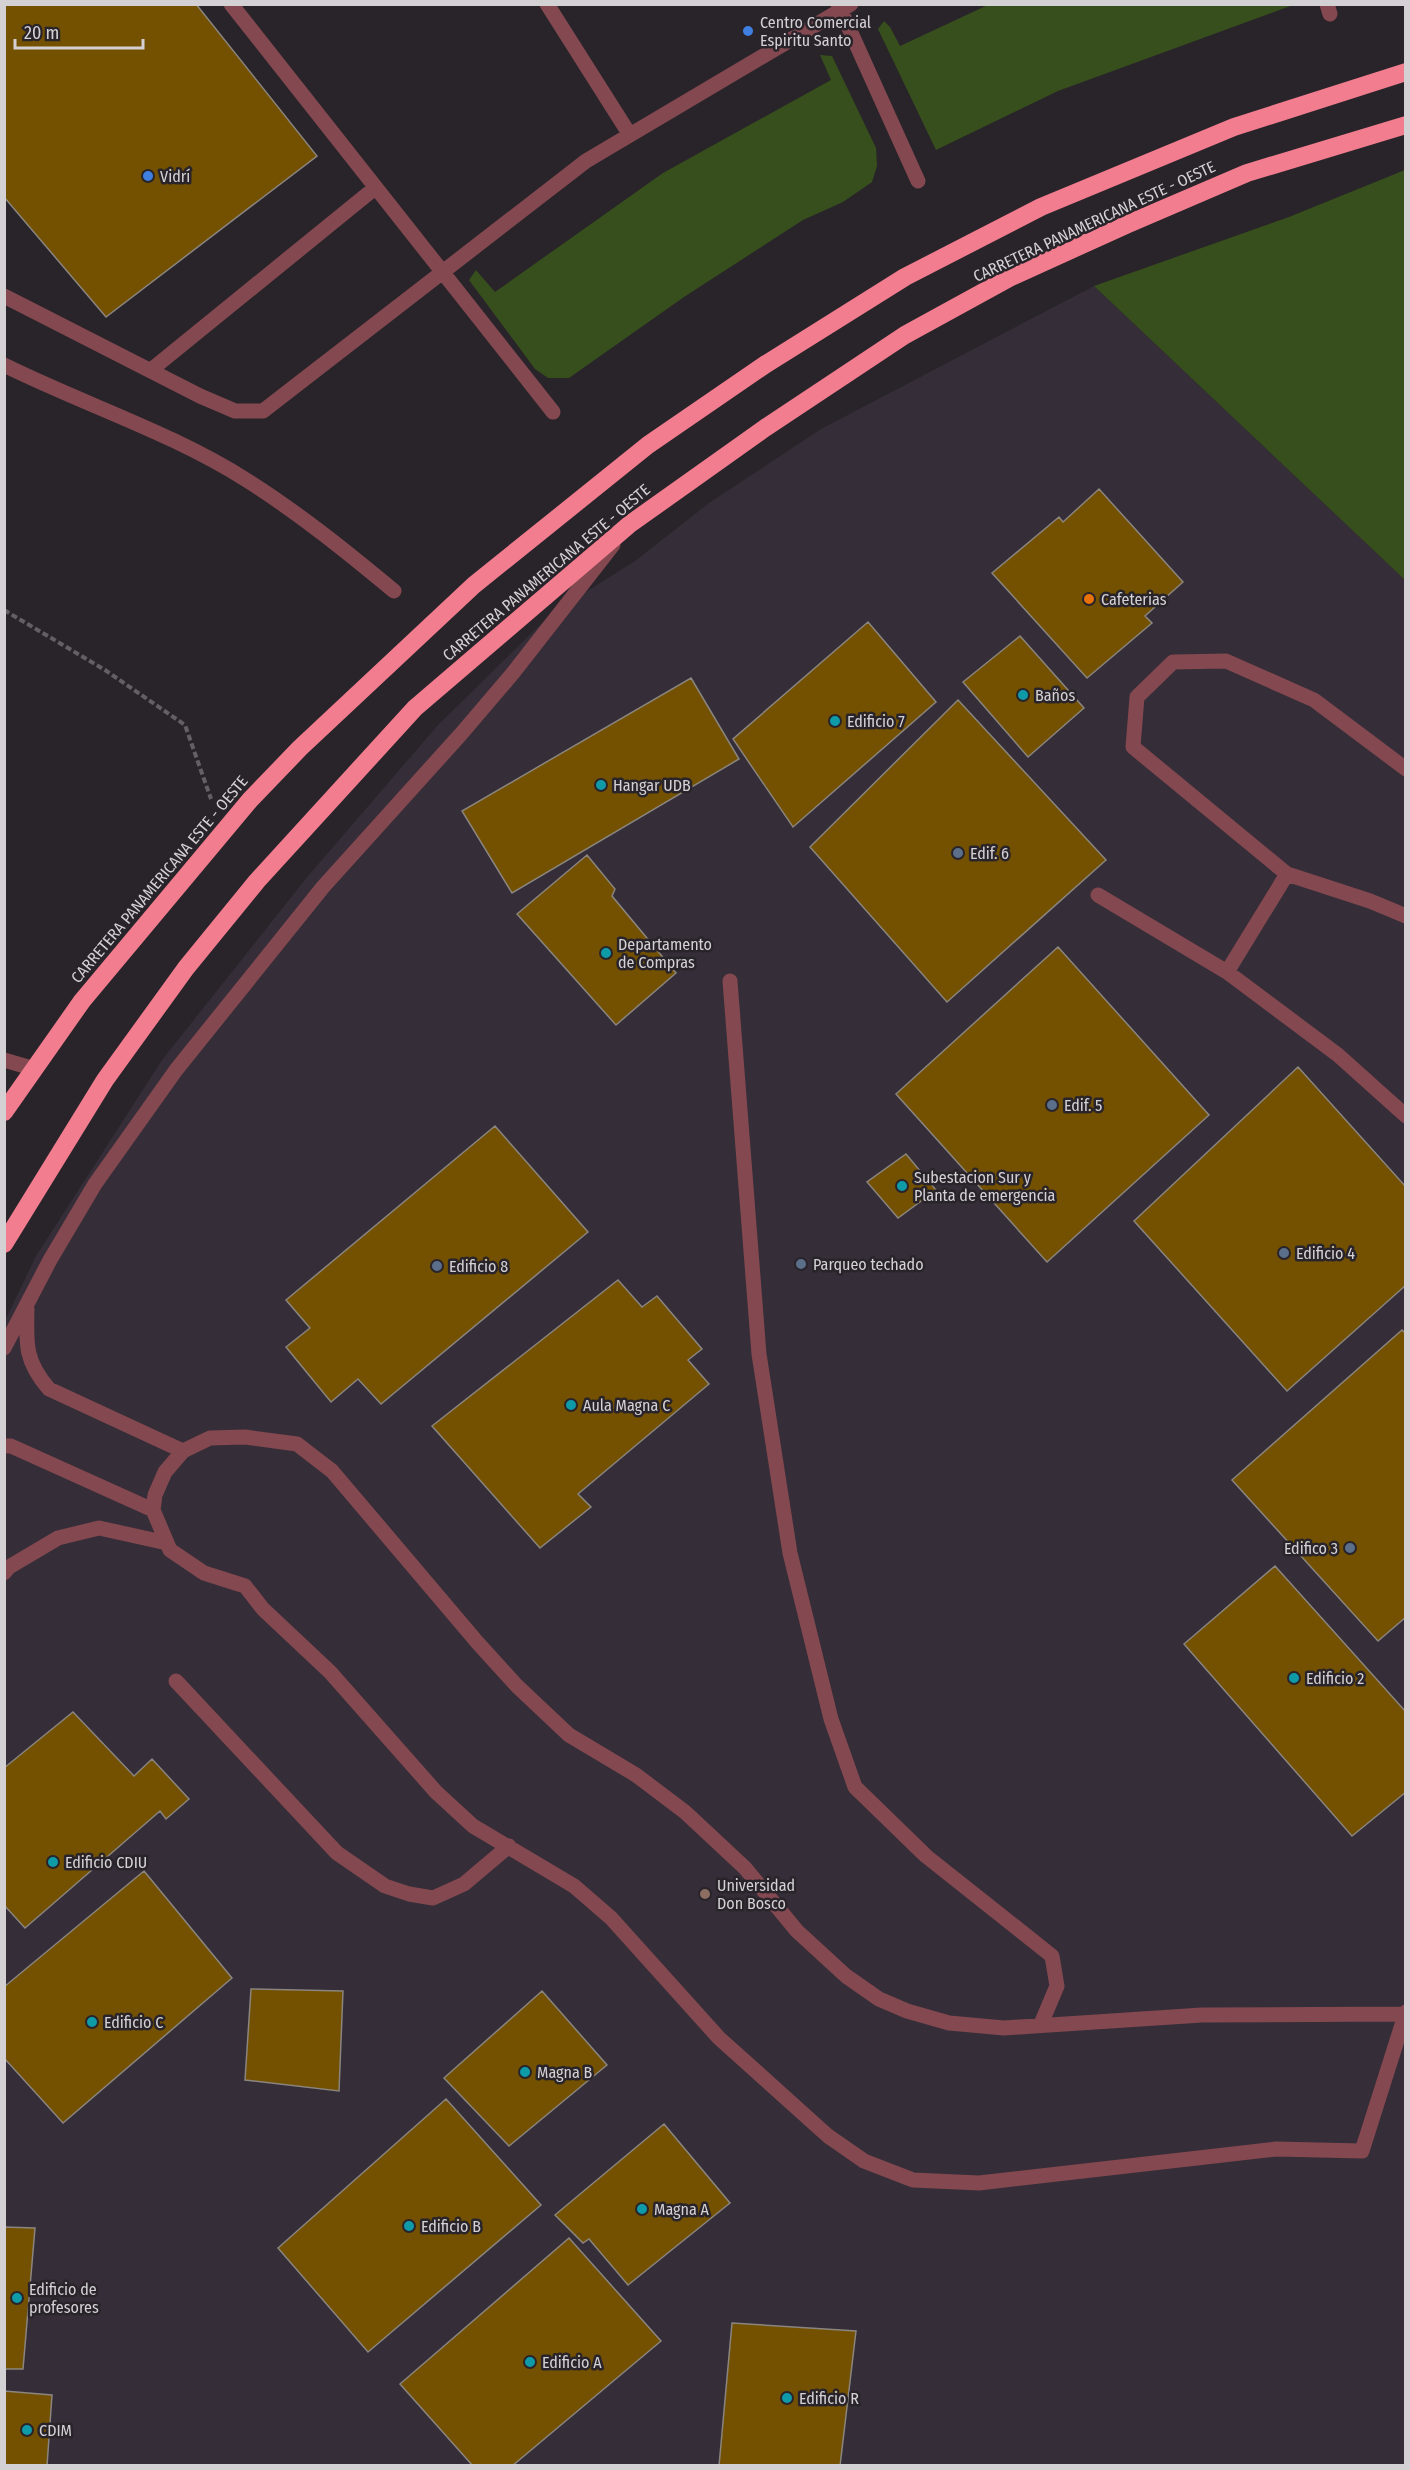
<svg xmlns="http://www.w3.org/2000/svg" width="1410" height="2470" viewBox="0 0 1410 2470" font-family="'Fira Sans Condensed',sans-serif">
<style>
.built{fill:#352d37}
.green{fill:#374f1c}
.building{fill:#745101;stroke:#8a857e;stroke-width:1.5}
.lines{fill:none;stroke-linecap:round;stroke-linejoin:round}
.path{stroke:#635f64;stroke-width:4;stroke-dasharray:6 3;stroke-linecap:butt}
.minor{stroke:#834850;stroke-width:15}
.highway{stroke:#f27d8f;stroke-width:18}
.shop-dot{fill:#3f7fe0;stroke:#29242a;stroke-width:2}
.food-dot{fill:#e8710a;stroke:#29242a;stroke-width:2}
.culture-dot{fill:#0f9aa8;stroke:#29242a;stroke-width:2}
.service-dot{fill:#5c6f8a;stroke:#29242a;stroke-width:2}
.education-dot{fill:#8d6e63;stroke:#29242a;stroke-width:2}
.labels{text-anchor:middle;stroke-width:5;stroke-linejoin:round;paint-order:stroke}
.poi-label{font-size:16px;fill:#d4d1d5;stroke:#29242a;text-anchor:start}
.street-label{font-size:16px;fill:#d4d1d5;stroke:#29242a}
</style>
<rect width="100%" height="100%" fill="#29242a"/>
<path class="built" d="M1094,286L1405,580V2465L5,2466L4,1323L36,1256L162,1060L308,876L438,725L551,614L635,561L709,503L821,429Z"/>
<path class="green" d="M990,4H1293V5L1058,91L936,150L878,29L884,21L890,27L900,46Z
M820,55L832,56L876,148L877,166L872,182L843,202L803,220L684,297L569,378H548L535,369L469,280L476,270L495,292L663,173L831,80Z
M1405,170V580L1094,286L1289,217Z"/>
<path class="building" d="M4,4H196L317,156L106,317L4,197Z
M1099,489L1183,582L1145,616L1152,623L1087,678L992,573L1059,517L1063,522Z
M868,622L936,702L793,827L733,739Z
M1020,636L1084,708L1028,757L963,682Z
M691,678L739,759L512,893L462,811Z
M958,700L1106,860L947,1002L810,847Z
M587,855L615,889L612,896L676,973L616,1025L517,914Z
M1058,947L1209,1115L1047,1262L896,1094Z
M1298,1067L1406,1187V1285L1287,1391L1134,1221Z
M495,1126L588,1232L381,1404L358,1379L331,1402L286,1347L310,1328L286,1300Z
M906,1154L936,1190L898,1218L867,1182Z
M618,1280L642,1307L657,1296L702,1349L688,1360L709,1384L578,1494L591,1507L540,1548L432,1426Z
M1402,1330L1406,1334V1617L1378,1641L1232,1480Z
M1275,1566L1406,1712V1792L1352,1836L1184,1644Z
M73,1712L134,1776L152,1759L189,1799L166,1819L160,1811L25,1928L4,1905V1768Z
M144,1871L232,1978L63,2123L4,2058V1987Z
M251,1989L343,1991L339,2091L245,2080Z
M542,1991L607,2065L509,2146L444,2078Z
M446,2099L541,2205L368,2352L278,2248Z
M664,2124L730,2203L628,2285L589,2239L583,2243L555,2215Z
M4,2227L35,2228L23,2369H4Z
M569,2238L661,2341L512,2466H473L400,2384Z
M732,2323L856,2331L840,2466H719Z
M4,2391L52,2395L47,2466H4Z"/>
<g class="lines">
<path class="path" d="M4,610L105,670L185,725L211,799"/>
<path class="minor" d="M231,4L553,412
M547,4L630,135
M838,4L918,181
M1327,4L1330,14
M4,296L200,396L235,411H263L586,161L851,4
M4,365C85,405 173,433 248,481C300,514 347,552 394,591
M151,370L375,188
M1406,769L1314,700L1226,661L1173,662L1137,697L1133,747L1287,874L1370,901L1406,916
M1098,895L1227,972L1338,1055L1406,1116
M1227,972L1287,874
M730,981L759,1354L790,1553L831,1719L855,1787L926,1856L1052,1956L1057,1986L1041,2024
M4,1060L35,1069
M27,1309C26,1344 25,1362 49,1389L183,1451
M4,1348L50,1260L95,1184L176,1070L323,887L461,734L513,673L613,545
M4,1446H11L153,1510
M4,1573L9,1567L58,1538L99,1528L167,1543
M176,1681L337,1853L385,1886L409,1894L433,1898L464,1884L509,1846
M1404,2014L1202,2015L1004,2028L949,2023L907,2011L879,1999L846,1976L797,1931L745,1868L685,1812L636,1775L569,1735L517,1686L477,1642L332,1471L297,1444L245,1437L210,1438L183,1451L165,1472L155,1495L153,1510L170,1550L204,1573L245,1586L263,1609L330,1672L436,1792L473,1826L574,1886L611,1918L719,2038L828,2136L864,2161L913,2180L979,2183L1276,2149L1362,2151L1406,2012"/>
<path class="highway" d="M4,1112L82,1001L250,800L300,748L474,585L648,445L766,364L905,277L1041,207L1234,127L1406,72
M4,1244L105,1080L186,968L257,881L415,708L630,524L765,428L905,335L1009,278L1128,224L1247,173L1406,125"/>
</g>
<g class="shop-dot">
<circle cx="748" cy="31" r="6"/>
<circle cx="148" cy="176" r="6"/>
</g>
<circle class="food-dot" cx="1089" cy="599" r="6"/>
<g class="culture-dot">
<circle cx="1023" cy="695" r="6"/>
<circle cx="835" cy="721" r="6"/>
<circle cx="601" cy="785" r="6"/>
<circle cx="606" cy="953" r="6"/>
<circle cx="902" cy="1186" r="6"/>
<circle cx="571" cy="1405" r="6"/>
<circle cx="1294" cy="1678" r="6"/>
<circle cx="53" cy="1862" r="6"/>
<circle cx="92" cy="2022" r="6"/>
<circle cx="525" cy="2072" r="6"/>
<circle cx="642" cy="2209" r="6"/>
<circle cx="409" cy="2226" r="6"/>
<circle cx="17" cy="2298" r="6"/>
<circle cx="530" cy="2362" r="6"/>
<circle cx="787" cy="2398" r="6"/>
<circle cx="27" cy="2430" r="6"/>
</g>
<g class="service-dot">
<circle cx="958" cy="853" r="6"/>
<circle cx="1052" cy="1105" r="6"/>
<circle cx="1284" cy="1253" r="6"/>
<circle cx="801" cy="1264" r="6"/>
<circle cx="437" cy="1266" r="6"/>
<circle cx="1350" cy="1548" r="6"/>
</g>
<circle class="education-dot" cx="705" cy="1894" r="6"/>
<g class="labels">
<g class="poi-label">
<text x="760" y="28">Centro Comercial<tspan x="760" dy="18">Espiritu Santo</tspan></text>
<text x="160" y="182">Vidrí</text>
<text x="1101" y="605">Cafeterias</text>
<text x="1035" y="701">Baños</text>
<text x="847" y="727">Edificio 7</text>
<text x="613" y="791">Hangar UDB</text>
<text x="970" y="859">Edif. 6</text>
<text x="618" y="950">Departamento<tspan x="618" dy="18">de Compras</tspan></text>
<text x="1064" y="1111">Edif. 5</text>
<text x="914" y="1183">Subestacion Sur y<tspan x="914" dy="18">Planta de emergencia</tspan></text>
<text x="1296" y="1259">Edificio 4</text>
<text x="813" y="1270">Parqueo techado</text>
<text x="449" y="1272">Edificio 8</text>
<text x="583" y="1411">Aula Magna C</text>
<text x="1338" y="1554" text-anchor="end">Edifico 3</text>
<text x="1306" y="1684">Edificio 2</text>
<text x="65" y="1868">Edificio CDIU</text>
<text x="717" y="1891">Universidad<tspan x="717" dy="18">Don Bosco</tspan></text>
<text x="104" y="2028">Edificio C</text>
<text x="537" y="2078">Magna B</text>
<text x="654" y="2215">Magna A</text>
<text x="421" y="2232">Edificio B</text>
<text x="29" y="2295">Edificio de<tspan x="29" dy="18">profesores</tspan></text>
<text x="542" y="2368">Edificio A</text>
<text x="799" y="2404">Edificio R</text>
<text x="39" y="2436">CDIM</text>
</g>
<g class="street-label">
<text transform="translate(1094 221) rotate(-25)" y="6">CARRETERA PANAMERICANA ESTE - OESTE</text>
<text transform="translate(546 572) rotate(-40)" y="6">CARRETERA PANAMERICANA ESTE - OESTE</text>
<text transform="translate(159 879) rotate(-50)" y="6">CARRETERA PANAMERICANA ESTE - OESTE</text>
</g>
</g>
<rect width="1410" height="2470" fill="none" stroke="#d4d1d5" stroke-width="12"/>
<path d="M15 39v9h128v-9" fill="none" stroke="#d4d1d5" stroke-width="3"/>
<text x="24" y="39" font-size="18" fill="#d4d1d5" stroke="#29242a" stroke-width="4.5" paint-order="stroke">20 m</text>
</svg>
